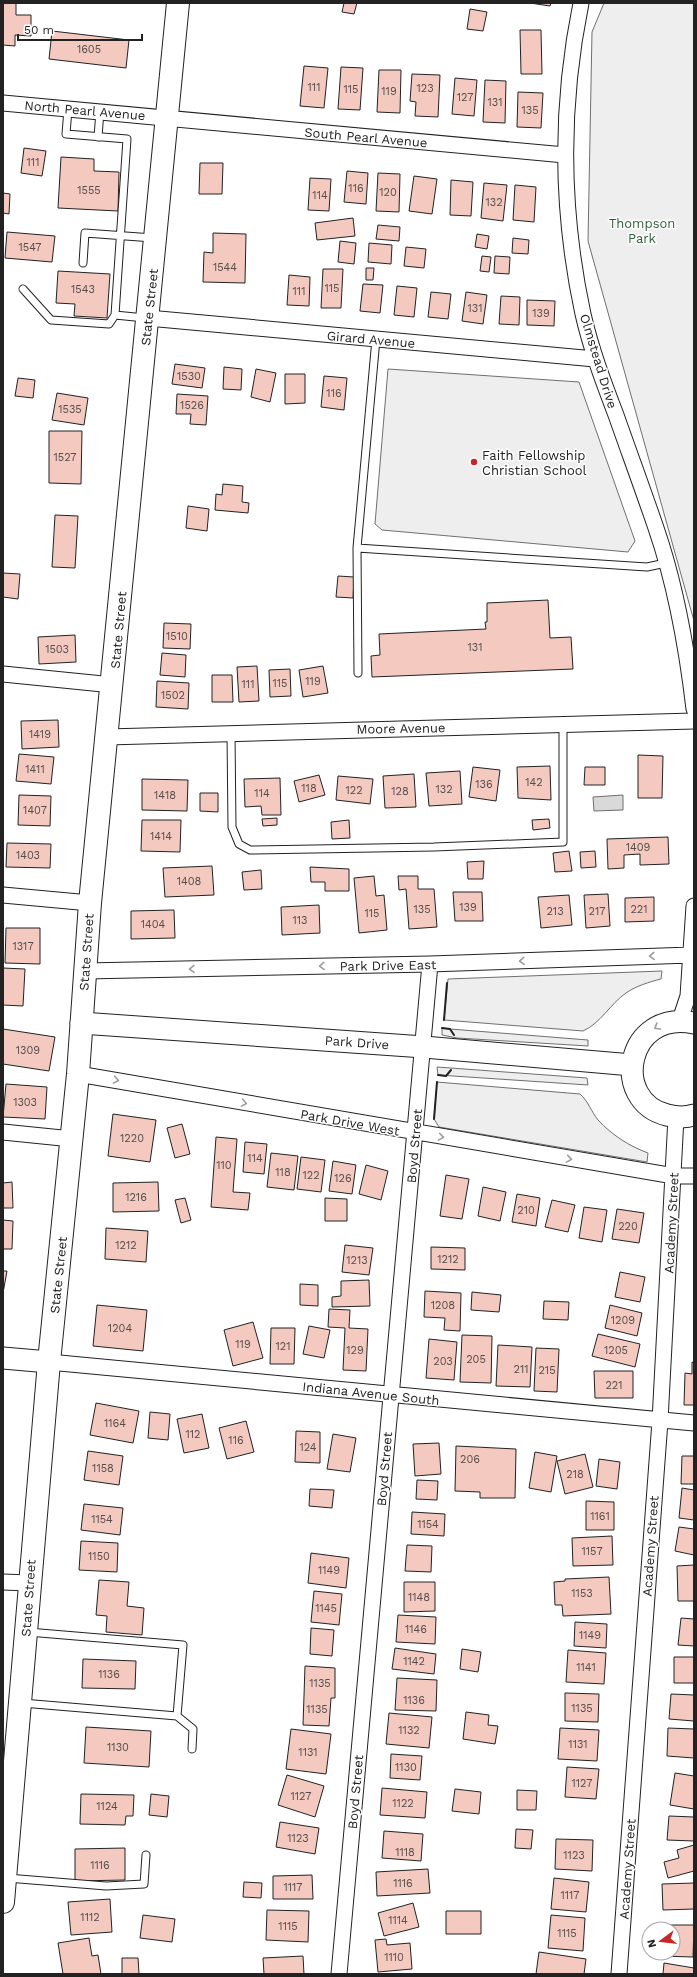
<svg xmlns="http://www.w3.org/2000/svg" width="697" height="1977" viewBox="0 0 697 1977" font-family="'Work Sans',sans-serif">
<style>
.green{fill:#eee;stroke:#6f6f6f}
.water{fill:#d9d9d9;stroke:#6f6f6f}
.building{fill:#f3c9c0;stroke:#222}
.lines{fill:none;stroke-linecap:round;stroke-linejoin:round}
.lane-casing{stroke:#222;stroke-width:9}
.street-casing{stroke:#222;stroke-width:17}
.secondary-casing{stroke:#222;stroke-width:23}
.highway-casing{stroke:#222;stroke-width:24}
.lane{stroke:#fff;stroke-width:7}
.street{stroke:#fff;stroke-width:15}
.secondary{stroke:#fff;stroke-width:21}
.highway{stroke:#fff;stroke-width:22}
.wall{stroke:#222;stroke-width:2}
.oneway{stroke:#9c9c9c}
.poi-dot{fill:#c62828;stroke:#fff;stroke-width:1.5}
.labels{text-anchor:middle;stroke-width:3;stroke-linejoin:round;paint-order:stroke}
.number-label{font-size:11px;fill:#564c4a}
.street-label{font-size:13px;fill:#222;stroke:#fff}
.park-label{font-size:13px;fill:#2f5e38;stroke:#fff}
.poi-label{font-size:13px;fill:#222;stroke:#fff;text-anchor:start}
</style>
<rect width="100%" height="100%" fill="#fff"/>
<path class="green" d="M604,3H694V621L588,241L592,32Z
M388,369L579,382L635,541L628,552L382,530L375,524Z
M662,971L661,979C649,982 636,986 626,993C610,1004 601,1023 583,1031L444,1020L448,979Z
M442,1028L450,1029L588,1040V1046L457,1038L442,1035Z
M437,1067L587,1078L588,1085L438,1075Z
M437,1082L580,1094C588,1101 591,1111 598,1120C612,1135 629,1146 648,1153L647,1162L439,1127L434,1119Z"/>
<path class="water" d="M623,795V810L594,811L593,797Z"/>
<path class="building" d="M3,3H16V15H31V36L15,35V46L3,45Z
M344,3H357L354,14L342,12Z
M530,3H551L550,6Z
M470,9L487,12L483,31L467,29Z
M520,30H541L542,74H521Z
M52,31L129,40L126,68L49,59Z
M304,66L328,68L324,108L300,106Z
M341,67L363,68L360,110L338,109Z
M379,70H401L400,113L377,112Z
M412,74L440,75L438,117L415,116L416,102L410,101Z
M455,78L477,80L474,116L452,114Z
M485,80L506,81L505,123L483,122Z
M518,92L543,93L541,128L517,127Z
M24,148L46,151L42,176L21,173Z
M61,157L94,159V171L119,172L118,211L58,208Z
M200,163H223L222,194H199Z
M347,171L368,173L366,204L344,202Z
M378,173L400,174L399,212L376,211Z
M414,176L437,179L432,214L409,211Z
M310,178L331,179L329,211L308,210Z
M451,180L473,182L471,216L450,215Z
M484,183L507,185L503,221L481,218Z
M515,185L536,187L534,222L513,220Z
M3,193L10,194L9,214L3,213Z
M353,218L355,236L317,240L315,223Z
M378,225L400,227L399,241L376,239Z
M7,232L55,236L52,262L5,258Z
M213,233L246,234L245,283L203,282L204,252L213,253Z
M477,234L489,236L487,249L475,247Z
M513,238L529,240L528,254L512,253Z
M340,241L356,243L354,264L338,262Z
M369,243L392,245L391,264L368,262Z
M406,247L426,249L424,268L404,266Z
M482,256L491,257L489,272L480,271Z
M495,256L510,257L509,274L494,273Z
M366,268H374L373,280H366Z
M323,269H343L341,308H321Z
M58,271L110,274L107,318L74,316L75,304L56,303Z
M289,275L310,277L309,306L287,305Z
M363,284L383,285L380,313L360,311Z
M397,286L417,288L414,317L394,315Z
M431,292L451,294L448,319L428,317Z
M466,292L487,295L483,324L462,321Z
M501,296L520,297L519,325L499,324Z
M527,300L555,301L554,326L527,325Z
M175,364L205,368L202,388L172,384Z
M224,367L242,369L241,390L223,389Z
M256,369L276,373L270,402L251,397Z
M285,374H305V403L285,404Z
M324,376L347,378L344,410L321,407Z
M18,378L35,380L33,398L15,396Z
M57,393L88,398L84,425L52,420Z
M177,394L208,396L206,425L190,424L191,414H176Z
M49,431H82L81,484L49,483Z
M223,484L243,486L242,502L249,503L248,513L215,510L216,494L222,495Z
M188,506L209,509L207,531L186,528Z
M55,515L78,516L75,568L52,567Z
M3,573L20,574L18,599L3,597Z
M338,576L354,577L353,598L336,597Z
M548,600L550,638L571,637L573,669L372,677L371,656L380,655L379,634L486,629L485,622H487V603Z
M164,623L191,624L190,649L163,648Z
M75,635L76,662L39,664L38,637Z
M162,653L186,655L185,677L160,675Z
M257,666L259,701L239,702L237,667Z
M323,666L328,693L303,697L299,670Z
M290,669L291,696L270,697L269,670Z
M212,675H232L233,702H212Z
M157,681L189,683L188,709L156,707Z
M58,720L59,747L22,749L21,721Z
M19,754L54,757L51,784L16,781Z
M638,755L663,756L662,798H638Z
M550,766L551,800L518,798L517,767Z
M473,767L500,770L496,801L469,797Z
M585,767H605V785H584Z
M460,771L462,804L429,806L426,773Z
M414,774L416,807L385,808L383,776Z
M319,775L325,795L299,802L294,781Z
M338,776L373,779L370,804L336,800Z
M280,778L281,815H262L261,806L245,807L244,779Z
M142,779L188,780L187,811L142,810Z
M200,793H218V812L200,811Z
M19,795L51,796L50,826L18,825Z
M277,818V825L263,826L262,819Z
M549,819L550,828L533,830L532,820Z
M142,820H181L180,852L141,851Z
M349,820L350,838L332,839L331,822Z
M668,837L669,864L640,865V854L624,855V868L608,869L607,839Z
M7,843L51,844L50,868L6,867Z
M569,851L572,871L555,872L553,853Z
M595,851L596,867L581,868L580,852Z
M484,861L483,879H468L467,862Z
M212,866L214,895L165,897L163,868Z
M310,867L349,869V891H325V882H311Z
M261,870L262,889L244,890L242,872Z
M374,876L376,896L384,895L387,930L359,933L354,878Z
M398,876H418V889H434L437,927L409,929L406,889L399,890Z
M453,892H482L483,921H455Z
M608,894L610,926L586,928L584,895Z
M569,895L572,925L541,928L538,897Z
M654,897V921L625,922V898Z
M319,905L320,933L282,935L281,907Z
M174,910L175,938L131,939V911Z
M6,928H40V964L5,963Z
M3,968L25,969L23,1006L3,1005Z
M3,1029L55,1037L49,1071L3,1064Z
M6,1084L47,1087L45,1119L3,1117Z
M113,1114L156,1120L150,1162L108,1156Z
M182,1124L190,1154L175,1158L167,1128Z
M216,1137L237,1139L233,1192L250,1193L248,1210L211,1207Z
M245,1142L267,1144L264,1174L243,1172Z
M271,1153L298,1156L294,1190L267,1187Z
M301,1157L325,1160L321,1192L297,1189Z
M333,1161L356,1165L352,1194L329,1191Z
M366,1165L388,1171L381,1200L359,1194Z
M446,1175L469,1179L462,1219L440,1216Z
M12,1182L13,1208H3V1183Z
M158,1182L159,1211L113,1212V1183Z
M483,1187L506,1192L500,1221L478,1216Z
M517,1194L540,1198L536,1226L512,1222Z
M185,1198L191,1220L181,1223L175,1200Z
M325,1198L347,1199V1221H325Z
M552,1200L575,1205L568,1232L545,1227Z
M584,1207L607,1210L602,1242L579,1238Z
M617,1209L644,1213L639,1243L612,1239Z
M3,1220L13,1221L12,1249H3Z
M106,1228L148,1231L146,1262L105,1259Z
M345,1245L373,1248L369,1275L342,1272Z
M431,1247L465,1248V1270L431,1269Z
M3,1271H7L3,1293Z
M620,1272L645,1277L640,1302L615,1297Z
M369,1280L370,1306L332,1307V1297L341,1296V1281Z
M300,1284L318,1285V1306L300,1305Z
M425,1291L461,1293L460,1331L444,1330L445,1318L424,1317Z
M472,1292L501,1295L499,1312L471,1310Z
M544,1301L569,1302L568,1320L543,1319Z
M97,1305L147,1310L143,1351L93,1346Z
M610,1305L642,1313L637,1336L605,1328Z
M329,1309L350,1310L349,1328L368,1329L366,1371L343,1370L345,1328L328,1327Z
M253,1322L263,1358L233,1366L224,1330Z
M309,1326L330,1330L324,1358L303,1354Z
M271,1328H295L294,1364H270Z
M598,1334L640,1344L635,1367L592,1356Z
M462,1335L492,1336L491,1383L460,1382Z
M429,1339L457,1342L454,1380L426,1378Z
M498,1345L532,1347L530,1387L496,1386Z
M536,1348L559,1349L557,1392L534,1391Z
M692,1362L694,1363V1405H684L685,1373L692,1374Z
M594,1371H633V1398H595Z
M96,1403L139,1411L133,1443L90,1435Z
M150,1412L170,1414L168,1440L148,1438Z
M202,1414L209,1448L184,1453L177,1419Z
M246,1421L254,1452L227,1459L219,1428Z
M296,1431L320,1432V1463L295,1462Z
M333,1434L356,1438L350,1472L327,1469Z
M439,1443L441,1474L415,1476L413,1444Z
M456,1446L516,1449L515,1498H480V1492L455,1491Z
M88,1451L123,1456L119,1485L84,1480Z
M535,1452L557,1456L551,1492L529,1488Z
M585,1454L593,1487L565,1494L557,1461Z
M682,1456H694V1484H681Z
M599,1459L620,1462L617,1489L596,1486Z
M417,1480L438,1481L437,1500L416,1499Z
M682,1488L694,1490V1520L679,1518Z
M310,1489L334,1490L332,1508L309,1506Z
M586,1501L614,1502V1530H586Z
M84,1504L123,1508L120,1535L81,1530Z
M412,1512L445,1514L444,1536L411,1534Z
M679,1527L694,1529V1555L675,1551Z
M612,1536L613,1565L573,1566L572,1538Z
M81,1541L118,1543L117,1572L79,1570Z
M407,1545L432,1546L431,1572L405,1571Z
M311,1553L349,1558L346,1588L308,1583Z
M694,1565V1601H678L677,1566Z
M609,1577L611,1614L563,1616L562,1605H555L554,1582L565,1581V1579Z
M99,1580L129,1582L127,1606L144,1608L142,1635L106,1632L107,1616L96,1615Z
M404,1582H435V1611L404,1612Z
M314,1591L342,1594L339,1625L311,1622Z
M398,1615L436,1617L435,1644L396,1642Z
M681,1618L694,1619V1646L678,1645Z
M575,1622L607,1624L606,1648L574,1646Z
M311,1628L334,1630L332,1656L310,1654Z
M395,1648L436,1654L434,1674L392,1669Z
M462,1649L481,1652L478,1672L460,1669Z
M568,1650L606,1653L604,1684L566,1682Z
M674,1657H694V1683H674Z
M83,1659L136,1661L135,1689L82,1688Z
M305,1666L335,1668V1698H331L329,1726L303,1725Z
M397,1678L437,1680L436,1711L395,1710Z
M565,1693L599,1694L598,1722L565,1721Z
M671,1694L694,1695V1721L669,1719Z
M466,1712L489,1715L488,1725L498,1726L495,1744L463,1739Z
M389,1713L432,1717L429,1748L386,1744Z
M86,1727L151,1731L149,1767L84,1763Z
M560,1728L599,1730L597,1761L558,1759Z
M668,1728L694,1729V1758L667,1756Z
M291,1729L331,1734L326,1774L286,1769Z
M391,1754L422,1756L420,1780L390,1778Z
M567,1767L599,1769L596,1799L565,1797Z
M675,1773L694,1776V1809L670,1805Z
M287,1775L324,1786L315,1817L278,1805Z
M382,1788L427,1792L425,1818L380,1815Z
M455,1789L481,1792L479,1814L452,1811Z
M517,1790L537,1791L536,1810H517Z
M81,1794L134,1795L133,1816H126L125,1825L80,1824Z
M151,1794L169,1796L167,1817L149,1815Z
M669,1816L694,1817V1841L667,1840Z
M280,1822L319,1828L315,1854L276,1847Z
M516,1829L533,1830L531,1849L515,1848Z
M384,1831L423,1834L421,1861L382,1858Z
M556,1839L593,1840L592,1871L555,1869Z
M694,1845V1871L668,1878L664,1862L679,1858L677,1850Z
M125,1848V1880L75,1881V1849Z
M428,1869L430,1893L377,1896L376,1872Z
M312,1875L313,1899H273V1876Z
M554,1878L589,1882L586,1912L551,1909Z
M244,1882L262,1883L261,1898L243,1897Z
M694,1883V1909L663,1910L662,1884Z
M110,1899L112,1932L71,1935L68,1902Z
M413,1903L419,1927L384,1936L378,1913Z
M267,1910L309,1911L308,1942L266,1940Z
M446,1911H481V1934H446Z
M143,1915L175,1919L172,1942L140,1938Z
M551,1915L585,1918L583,1951L548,1948Z
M661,1925H694L693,1957L661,1956V1953H673V1929H661Z
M89,1938L92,1956L98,1955L101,1974H63L58,1943Z
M386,1939L387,1945L410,1943L412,1969L378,1972L375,1940Z
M539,1952L586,1959L584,1974H536Z
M303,1956L304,1974H264L263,1958Z
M122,1958H138L139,1974H122Z
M664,1963L694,1968V1974H663Z"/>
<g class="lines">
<g class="lane-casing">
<path id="lane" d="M68,109L66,134L127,139L115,315L145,318
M98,137L100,111
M83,263L85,233L153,238
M23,289L51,320L109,324L115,315
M376,339L357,548L647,567L666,563
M357,548L358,673
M231,733L232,827L239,844L250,850L434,847L563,842V724
M28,1632L183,1645L177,1716L193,1729L192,1749
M22,1703L177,1716
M7,1878L106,1886L144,1884L146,1855"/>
</g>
<g class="street-casing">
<path id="street" d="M581,3C560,106 561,212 583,314C591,349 603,381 616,415C629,452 643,490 656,528C676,586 687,649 694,709
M3,103L565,155
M148,318L595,359
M3,674L113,685
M107,737L694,721
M3,895L90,903
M85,971L430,964L691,955
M680,1020L688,996L694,906
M78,1074L674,1176H694
M3,1132L72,1139
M49,1362L694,1423
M3,1582L29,1583
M339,1974L430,964
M619,1974L660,1421L676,1117"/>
</g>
<g class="secondary-casing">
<path id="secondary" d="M81,1023L424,1047L632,1065
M694,1023C626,1009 610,1101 667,1115C675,1117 685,1118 694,1115
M3,1358L49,1362"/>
</g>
<g class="highway-casing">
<path id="highway" d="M3,1902L49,1362L78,1074L90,903L178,3"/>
</g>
<use href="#lane" class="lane"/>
<use href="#street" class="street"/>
<use href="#secondary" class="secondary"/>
<use href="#highway" class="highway"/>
<path class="wall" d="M444,1020L447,983
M442,1028L450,1029L454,1035
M438,1075L446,1076L451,1070
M434,1119L437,1082"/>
</g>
<defs><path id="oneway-chevron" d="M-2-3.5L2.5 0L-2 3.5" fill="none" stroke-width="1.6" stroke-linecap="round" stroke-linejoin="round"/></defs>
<g class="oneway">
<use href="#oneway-chevron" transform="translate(652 956) rotate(178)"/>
<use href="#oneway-chevron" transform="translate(522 961) rotate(178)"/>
<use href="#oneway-chevron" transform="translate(322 966) rotate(179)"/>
<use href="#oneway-chevron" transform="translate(192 969) rotate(179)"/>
<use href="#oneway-chevron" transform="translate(657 1027) rotate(150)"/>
<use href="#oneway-chevron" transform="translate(116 1080) rotate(10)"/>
<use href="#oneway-chevron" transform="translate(244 1103) rotate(10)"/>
<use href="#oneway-chevron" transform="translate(441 1137) rotate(9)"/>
<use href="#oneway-chevron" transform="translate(569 1159) rotate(9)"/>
</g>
<circle class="poi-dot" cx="474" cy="462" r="4"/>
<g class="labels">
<g class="number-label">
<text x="89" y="53">1605</text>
<text x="314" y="91">111</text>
<text x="425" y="92">123</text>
<text x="351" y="93">115</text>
<text x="389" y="95">119</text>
<text x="465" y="101">127</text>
<text x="495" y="106">131</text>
<text x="530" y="114">135</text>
<text x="33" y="166">111</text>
<text x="356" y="192">116</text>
<text x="89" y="194">1555</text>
<text x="388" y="196">120</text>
<text x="320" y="199">114</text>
<text x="494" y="206">132</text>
<text x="30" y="251">1547</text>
<text x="225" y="271">1544</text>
<text x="332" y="292">115</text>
<text x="83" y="293">1543</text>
<text x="299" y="295">111</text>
<text x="475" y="312">131</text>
<text x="541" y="317">139</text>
<text x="189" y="380">1530</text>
<text x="334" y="397">116</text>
<text x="192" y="409">1526</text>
<text x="70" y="413">1535</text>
<text x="65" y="461">1527</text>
<text x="177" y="640">1510</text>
<text x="475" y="651">131</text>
<text x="57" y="653">1503</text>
<text x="313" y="685">119</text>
<text x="280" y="687">115</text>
<text x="248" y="688">111</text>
<text x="173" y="699">1502</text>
<text x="40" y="738">1419</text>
<text x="35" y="773">1411</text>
<text x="534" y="786">142</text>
<text x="484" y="788">136</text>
<text x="309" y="792">118</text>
<text x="444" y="793">132</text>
<text x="354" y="794">122</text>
<text x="400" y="795">128</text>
<text x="262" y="797">114</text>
<text x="165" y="799">1418</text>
<text x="35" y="814">1407</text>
<text x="161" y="840">1414</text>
<text x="638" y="851">1409</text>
<text x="28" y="859">1403</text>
<text x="189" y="885">1408</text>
<text x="468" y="911">139</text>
<text x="422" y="913">135</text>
<text x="639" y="913">221</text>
<text x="555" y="915">213</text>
<text x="597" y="915">217</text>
<text x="372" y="917">115</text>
<text x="300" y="924">113</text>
<text x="153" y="928">1404</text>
<text x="23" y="950">1317</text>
<text x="28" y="1054">1309</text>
<text x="25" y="1106">1303</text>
<text x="132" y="1142">1220</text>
<text x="255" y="1162">114</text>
<text x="224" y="1169">110</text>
<text x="283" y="1176">118</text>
<text x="311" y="1179">122</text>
<text x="343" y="1182">126</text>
<text x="136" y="1201">1216</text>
<text x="526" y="1214">210</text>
<text x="628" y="1230">220</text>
<text x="126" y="1249">1212</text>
<text x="448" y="1263">1212</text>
<text x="357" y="1264">1213</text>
<text x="443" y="1309">1208</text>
<text x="623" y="1324">1209</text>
<text x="120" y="1332">1204</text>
<text x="243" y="1348">119</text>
<text x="283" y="1350">121</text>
<text x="355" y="1354">129</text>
<text x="616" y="1354">1205</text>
<text x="476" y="1363">205</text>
<text x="443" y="1365">203</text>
<text x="521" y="1373">211</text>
<text x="547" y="1374">215</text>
<text x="614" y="1389">221</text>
<text x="115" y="1427">1164</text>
<text x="193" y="1438">112</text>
<text x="236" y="1444">116</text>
<text x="308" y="1451">124</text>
<text x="470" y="1463">206</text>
<text x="103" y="1472">1158</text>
<text x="575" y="1478">218</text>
<text x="600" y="1520">1161</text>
<text x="102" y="1523">1154</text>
<text x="428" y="1528">1154</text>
<text x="592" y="1555">1157</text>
<text x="99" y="1560">1150</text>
<text x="329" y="1574">1149</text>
<text x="582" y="1597">1153</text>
<text x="419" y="1601">1148</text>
<text x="326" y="1612">1145</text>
<text x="416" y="1633">1146</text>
<text x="590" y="1639">1149</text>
<text x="414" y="1665">1142</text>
<text x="586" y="1671">1141</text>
<text x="109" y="1678">1136</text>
<text x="320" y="1687">1135</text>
<text x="414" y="1704">1136</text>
<text x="582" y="1712">1135</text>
<text x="317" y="1713">1135</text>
<text x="409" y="1734">1132</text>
<text x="578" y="1748">1131</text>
<text x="118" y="1751">1130</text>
<text x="308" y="1756">1131</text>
<text x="406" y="1771">1130</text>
<text x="582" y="1787">1127</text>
<text x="301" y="1800">1127</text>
<text x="403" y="1807">1122</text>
<text x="107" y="1810">1124</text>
<text x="298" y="1842">1123</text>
<text x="405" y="1856">1118</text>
<text x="574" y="1859">1123</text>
<text x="100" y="1869">1116</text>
<text x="403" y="1887">1116</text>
<text x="293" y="1891">1117</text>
<text x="570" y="1899">1117</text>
<text x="90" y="1921">1112</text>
<text x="398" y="1924">1114</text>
<text x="288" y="1930">1115</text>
<text x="567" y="1937">1115</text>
<text x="394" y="1961">1110</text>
</g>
<g class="street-label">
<text transform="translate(85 110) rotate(5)" y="5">North Pearl Avenue</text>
<text transform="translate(366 137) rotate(5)" y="5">South Pearl Avenue</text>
<text transform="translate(149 307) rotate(-84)" y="5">State Street</text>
<text transform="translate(371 339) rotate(5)" y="5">Girard Avenue</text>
<text transform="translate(599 361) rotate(73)" y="5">Olmstead Drive</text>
<text transform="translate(118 630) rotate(-85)" y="5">State Street</text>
<text transform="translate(401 728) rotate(-1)" y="5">Moore Avenue</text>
<text transform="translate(86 952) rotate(-86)" y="5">State Street</text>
<text transform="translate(388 965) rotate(-1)" y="5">Park Drive East</text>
<text transform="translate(357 1042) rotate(4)" y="5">Park Drive</text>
<text transform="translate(350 1122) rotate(10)" y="5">Park Drive West</text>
<text transform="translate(414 1146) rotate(-85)" y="5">Boyd Street</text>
<text transform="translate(671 1223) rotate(-87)" y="5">Academy Street</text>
<text transform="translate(58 1275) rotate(-84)" y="5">State Street</text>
<text transform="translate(371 1393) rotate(6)" y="5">Indiana Avenue South</text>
<text transform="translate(384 1469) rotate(-85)" y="5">Boyd Street</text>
<text transform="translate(650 1546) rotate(-86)" y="5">Academy Street</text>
<text transform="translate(28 1598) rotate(-86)" y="5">State Street</text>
<text transform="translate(355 1792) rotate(-85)" y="5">Boyd Street</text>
<text transform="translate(627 1869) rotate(-86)" y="5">Academy Street</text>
</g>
<g class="park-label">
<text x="642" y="228">Thompson<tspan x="642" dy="15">Park</tspan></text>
</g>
<g class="poi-label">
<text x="482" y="460">Faith Fellowship<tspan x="482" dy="15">Christian School</tspan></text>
</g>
</g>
<rect width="697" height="1977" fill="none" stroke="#222222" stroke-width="8"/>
<g transform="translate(661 1941) rotate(255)"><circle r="19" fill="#ffffff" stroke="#a7a7a7"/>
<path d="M0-3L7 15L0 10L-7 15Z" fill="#c62828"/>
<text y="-6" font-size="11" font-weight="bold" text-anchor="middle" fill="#222222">N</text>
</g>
<path d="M18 34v6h124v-6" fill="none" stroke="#222222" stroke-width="2"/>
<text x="24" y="34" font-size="12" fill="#222222" stroke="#ffffff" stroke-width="3" paint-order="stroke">50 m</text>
</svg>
